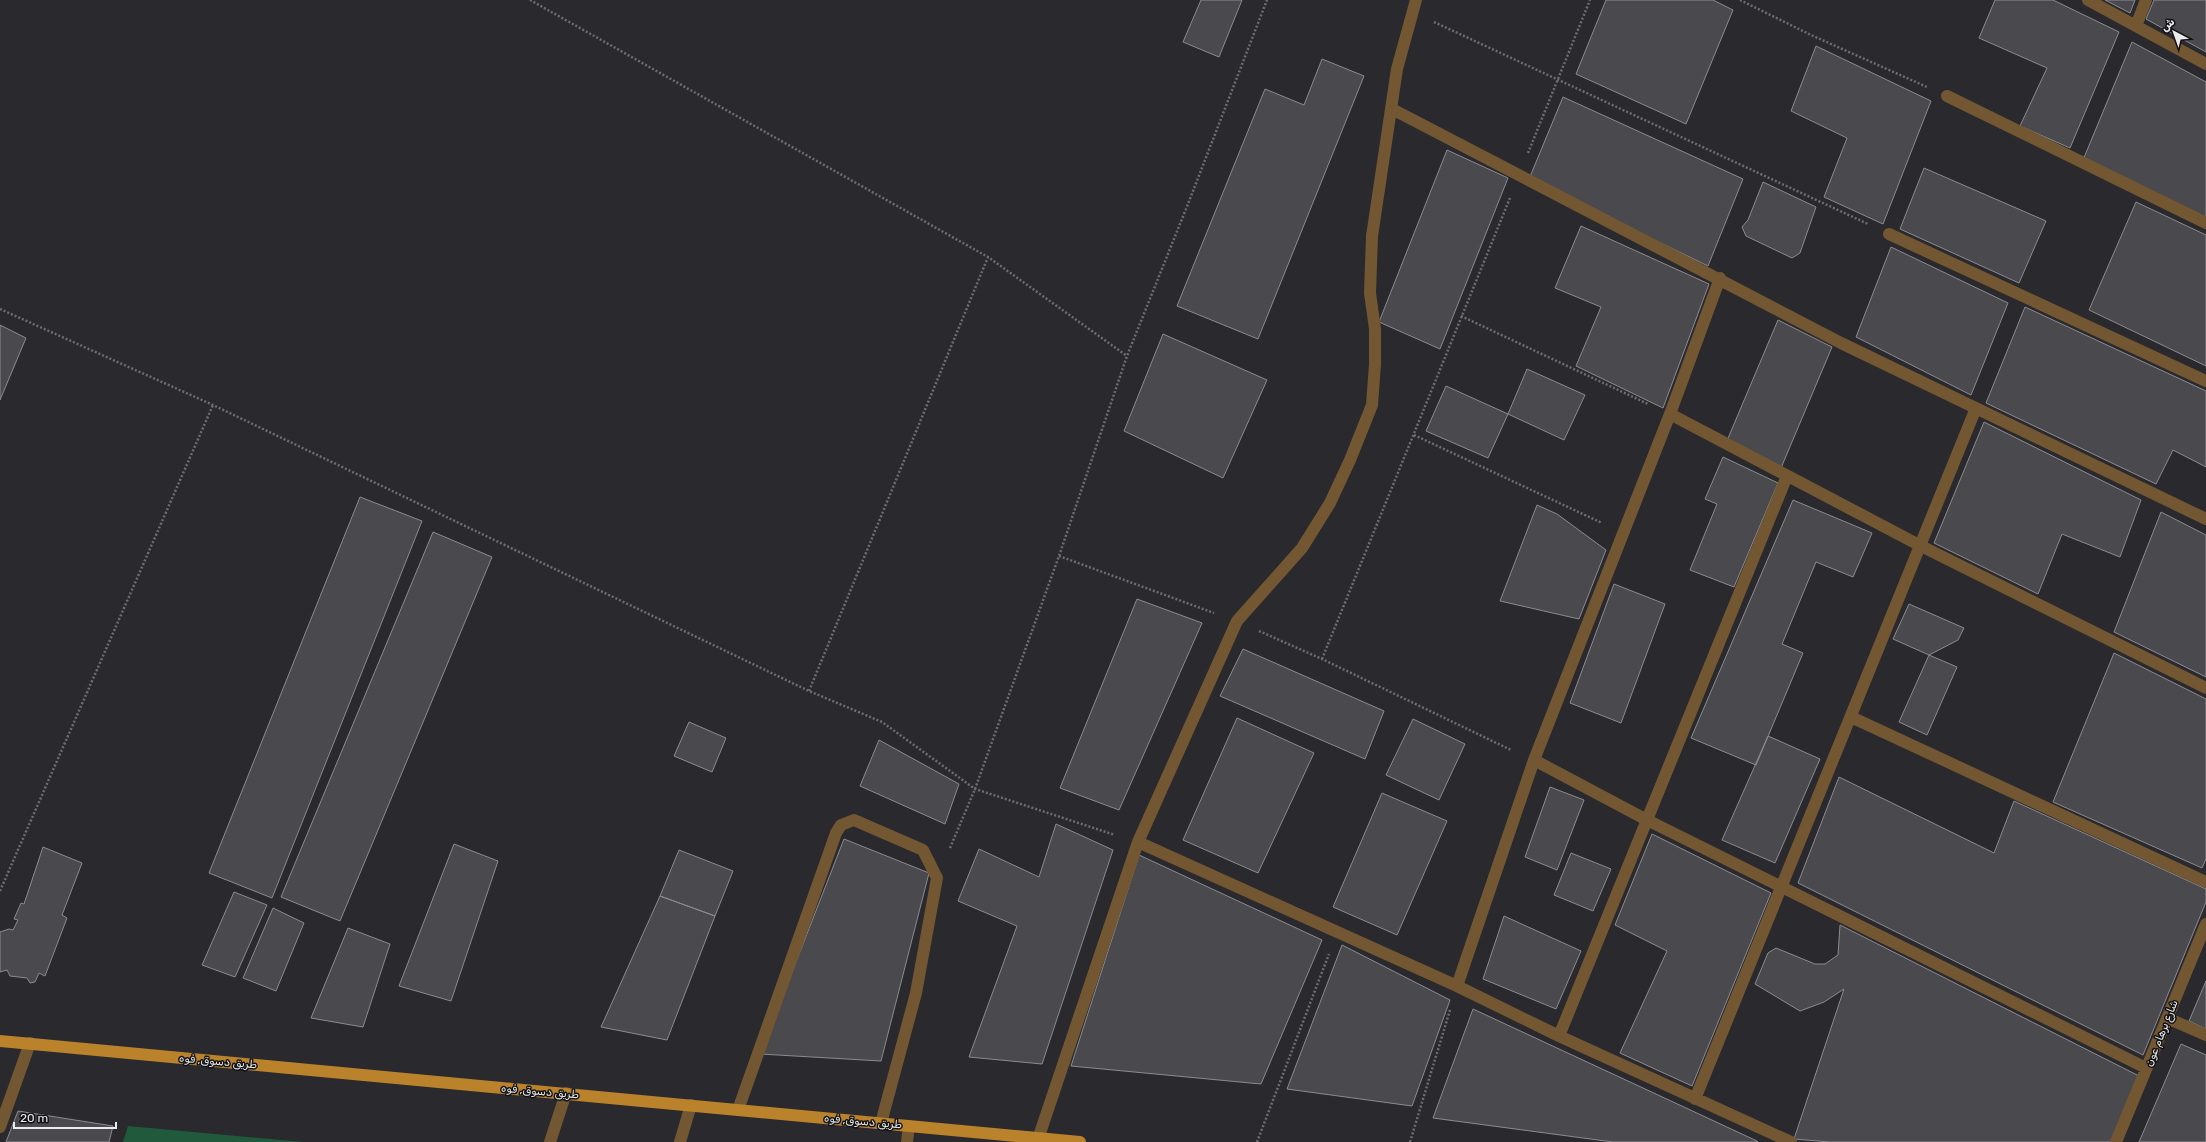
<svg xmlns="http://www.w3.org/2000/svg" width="2206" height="1142" viewBox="0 0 2206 1142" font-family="Rubik,Vazirmatn,sans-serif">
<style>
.green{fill:#20593c}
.building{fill:#49494e;stroke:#8b8b91}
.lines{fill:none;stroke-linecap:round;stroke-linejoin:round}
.path{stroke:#6d6d72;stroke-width:2.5;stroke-dasharray:2 2;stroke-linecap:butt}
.minor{stroke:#725732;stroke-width:12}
.major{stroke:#b9822b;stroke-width:12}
.labels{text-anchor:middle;stroke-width:3;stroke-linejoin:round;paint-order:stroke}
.street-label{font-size:11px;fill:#ebebee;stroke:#121214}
</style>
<rect width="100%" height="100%" fill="#29292e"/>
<path class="green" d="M128,1126L304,1142H123Z"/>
<path class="building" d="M1201,0H1242L1219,57L1183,42Z
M1606,0H1713L1733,10L1686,124L1576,74Z
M1995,0H2053L2119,32L2070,148L2020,126L2047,68L1979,38Z
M2105,0H2135L2130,13Z
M2154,0H2206V52L2146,19Z
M2132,42L2206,82V220L2083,160Z
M1816,46L1931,101L1883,224L1824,197L1847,138L1791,111Z
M1322,59L1364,76L1258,339L1177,306L1265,89L1304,105Z
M1563,97L1743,179L1708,266L1529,179Z
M1447,150L1508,178L1440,349L1379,322Z
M1924,168L2046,221L2019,283L1900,229Z
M1763,182L1816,207L1800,253L1792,258L1746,236L1742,227L1748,220Z
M2136,202L2206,235V366L2089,310Z
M1581,226L1709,284L1663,408L1576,366L1601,307L1555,288Z
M1891,247L2008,303L1971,395L1856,337Z
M2025,307L2206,391V467L2173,450L2156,484L1986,403Z
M1778,320L1832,347L1781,468L1726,443Z
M0,325L26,338L0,400Z
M1163,334L1267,380L1223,478L1124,431Z
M1527,369L1585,395L1564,440L1508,414Z
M1446,386L1508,414L1488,458L1426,431Z
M1984,422L2141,500L2120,557L2062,534L2038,594L1934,543Z
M1723,457L1778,483L1734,587L1690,570L1717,504L1705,499Z
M360,497L422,521L272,898L209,873Z
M1793,500L1872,533L1853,577L1816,562L1782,644L1803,653L1756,765L1691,738Z
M1537,505L1557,514L1606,550L1579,619L1500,601Z
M2161,512L2206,535V677L2114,632Z
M433,532L492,557L340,921L281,897Z
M1614,584L1665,604L1621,723L1570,703Z
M1137,599L1202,623L1119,810L1060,788Z
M1909,604L1964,628L1958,640L1929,655L1893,639Z
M1243,649L1384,711L1365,759L1220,696Z
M2114,653L2206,699V859L2202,868L2053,802Z
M1929,655L1957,667L1927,735L1899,722Z
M1237,718L1314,753L1258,873L1183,840Z
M1413,719L1465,744L1439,800L1386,775Z
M689,722L726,738L712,772L674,756Z
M1768,736L1820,759L1775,863L1722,840Z
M879,740L959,784L945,824L860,786Z
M1839,777L1994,853L2014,801L2206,889V902L2143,1055L1798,883Z
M1550,787L1584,800L1557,870L1525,857Z
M1382,793L1447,821L1397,935L1333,907Z
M1056,824L1113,850L1042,1064L969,1057L1017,926L958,901L979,849L1039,877Z
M1652,834L1771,893L1692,1086L1620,1053L1667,951L1615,925Z
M844,839L929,873L881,1061L760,1054Z
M454,844L498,861L451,1001L399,986Z
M43,847L82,863L62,915L67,918L45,976L39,973L35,982L30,983L27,978L10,976L7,970L0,972V932L9,929L13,930L18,920L14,919L21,903L24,904Z
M679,850L733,871L715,916L660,896Z
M1571,853L1611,869L1593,911L1554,895Z
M1139,855L1322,940L1261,1084L1071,1066Z
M234,892L267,905L235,977L202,965Z
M660,896L715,916L667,1040L601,1027Z
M273,908L304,923L276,991L243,978Z
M1504,916L1581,951L1556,1009L1483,979Z
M1840,925L2141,1077L2114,1142H1830L1794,1139L1844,989L1824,1002L1800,1011L1755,984L1768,953L1776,948L1815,964H1825L1838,955Z
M348,928L390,944L363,1027L311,1018Z
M1342,945L1450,1000L1412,1106L1287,1089Z
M2206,981V1029L2189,1021Z
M1473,1009L1757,1141L1758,1142H1613L1433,1118Z
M2181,1044L2206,1055V1142H2139Z
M18,1111L113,1126L109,1142H6Z"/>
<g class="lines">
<path class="path" d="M530,0L988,257L1127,356
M1740,0L1811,35L1927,87
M1434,22L1868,224
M1528,153L1590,0
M0,309L213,405L809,691L882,722L975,789L1115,835
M1461,316L1648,404
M1414,435L1602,523
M1059,556L1214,613
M1259,631L1322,659L1511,750
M1322,659L1510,198
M809,691L988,257
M950,848L975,789L1059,556L1127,356L1188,204L1267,0
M0,891L213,405
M1257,1142L1329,954
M1410,1142L1450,1010"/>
<path class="minor" d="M2088,0L2206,64
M2136,26L2146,0
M1947,96L2206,223
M1392,109L1841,343L2206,519
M1889,234L2206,381
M1670,414L1921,546L2206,688
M1851,717L2206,882
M1534,760L1647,820L2146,1068
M1138,842L1457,986L1559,1036L1791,1142
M1457,986L1534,760L1670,414L1720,278
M2167,1018L2206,1035
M1559,1036L1787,476
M1695,1099L1976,408
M738,1110L836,833L841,825L854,820L923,850L937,878L916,993L881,1123
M0,1127L30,1043
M550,1142L566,1093
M680,1142L691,1105
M907,1142L909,1126
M1037,1142L1138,842L1237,621L1302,548L1330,503L1350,460L1372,405L1375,364V329L1370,293L1372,236L1397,69L1416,0
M2116,1142L2206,924"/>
<path class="major" d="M0,1041L1080,1142"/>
</g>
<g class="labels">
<g class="street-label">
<text transform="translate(2161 1033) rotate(-68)" y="4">شارع برهام عون</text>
<text transform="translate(218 1061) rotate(5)" y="4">طريق دسوق, فوه</text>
<text transform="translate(540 1091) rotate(5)" y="4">طريق دسوق, فوه</text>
<text transform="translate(863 1121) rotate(5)" y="4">طريق دسوق, فوه</text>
</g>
</g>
<g transform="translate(2174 32) rotate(319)" stroke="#121214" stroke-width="3" paint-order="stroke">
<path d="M0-3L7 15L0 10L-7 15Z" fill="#ebebee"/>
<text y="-6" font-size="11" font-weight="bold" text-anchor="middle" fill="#ebebee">ش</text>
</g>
<path d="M14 1122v6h102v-6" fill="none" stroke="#ebebee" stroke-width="2"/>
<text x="20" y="1122" font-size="12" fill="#ebebee" stroke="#121214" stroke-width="3" paint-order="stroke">20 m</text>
</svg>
